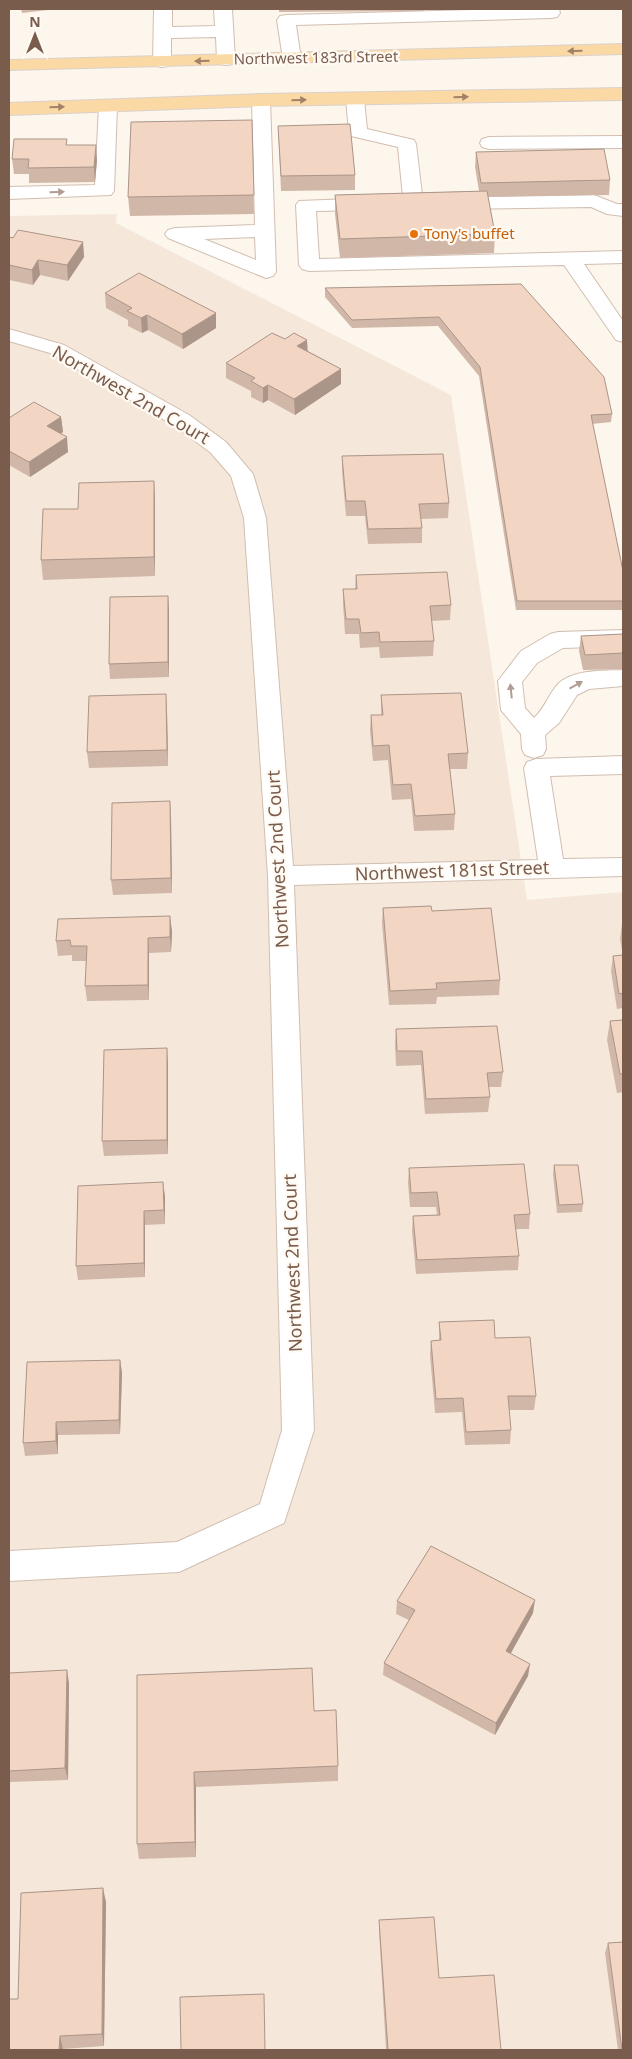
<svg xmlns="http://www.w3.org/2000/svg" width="632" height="2059" viewBox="0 0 632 2059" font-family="'Noto Sans',sans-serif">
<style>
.residential{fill:#f5e8da}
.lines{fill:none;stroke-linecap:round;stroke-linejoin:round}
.minor-casing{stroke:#d1beb0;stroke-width:2}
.major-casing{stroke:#dad1cd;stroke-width:2}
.minor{fill:#fff;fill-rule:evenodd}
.major{fill:#fbd9a5;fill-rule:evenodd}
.wall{fill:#d1b7a8}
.shaded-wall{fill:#aa9588}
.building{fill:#f3d5c3;stroke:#aa9588}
.oneway{fill:#a18267}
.oneway2{fill:#af9d94}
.food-dot{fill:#e8710a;stroke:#fffaf3;stroke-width:2}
.labels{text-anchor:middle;stroke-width:4.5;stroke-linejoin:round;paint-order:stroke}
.far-street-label{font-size:15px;fill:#7a5c4d;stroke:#fffaf3}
.far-food-label{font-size:15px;fill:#c56008;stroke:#fffaf3;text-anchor:start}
.street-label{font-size:18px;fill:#7a5c4d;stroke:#fffaf3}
</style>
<rect width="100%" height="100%" fill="#fdf6ec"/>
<path class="residential" d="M117,214L116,223L451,395L527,900L623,892V2050H9V216Z"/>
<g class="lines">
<g class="minor-casing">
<path id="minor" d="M154,9H172V27L215,26L214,9H232L235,60L232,64L226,65L220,64L217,60L216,37L171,38V62L168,66L162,67L156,66L153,62Z
M512,9H559L560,13L557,17L551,18L296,25L301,59L298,63L292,64L286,63L283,59L277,20L280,16L286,15Z
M355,93L362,95L364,99L367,129L414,140L416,144L423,203L420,207L413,209L316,211L319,259L623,251V263L584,264L623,321V342L616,340L564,265L309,271L302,269L299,265L296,205L299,201L403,197L398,147L351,136L349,132L346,99L348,95Z
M261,94L268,96L270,100L276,272L273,276L266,278L168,238L165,234L168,230L175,228L255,225L252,100L254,96ZM255,237L256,260L204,239Z
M108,100L115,102L117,106L114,191L111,195L9,199V187L95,185L99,106L101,102Z
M623,136V148L489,149L482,147L480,143L482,139L489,137Z
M594,195L617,204H623V216L607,214L591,207L452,209L445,207L442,203L445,199L452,197Z
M9,329L64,345L189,415L226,442L253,474L266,518L293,866L538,860L524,768L527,762L536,759L623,756V774L550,776L563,859L623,858V876L294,885L314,1430L284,1523L179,1572L9,1581V1551L177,1542L260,1504L282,1430L268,876L244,518L231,476L210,452L173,425L50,353L9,341Z
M623,630V646L563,648L537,663L522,682L525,708L534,718C545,708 549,693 559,683C575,669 604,671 623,670V686L589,689L577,695L559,723L545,735L546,749L543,755L534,758L525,755L522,749L521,734L501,710L498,681L521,651L550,634L558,632Z"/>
</g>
<g class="major-casing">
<path id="major" d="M623,44V54L9,70V60Z
M623,88V100L261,106L9,115V103L261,94Z"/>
</g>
<use href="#minor" class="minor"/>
<use href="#major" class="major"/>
</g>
<path class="wall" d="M21,9H57L22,13Z
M279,9H424V11L279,12Z
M252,120L254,214L130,216L128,197Z
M278,126L355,175V190L281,191Z
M68,145L97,160L95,182L29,183V174H14L12,159Z
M476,152L610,180L609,195L488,197L495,234L494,253L340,258L335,214V195L479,191L475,167Z
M9,237L83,242L84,257L68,281L40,275L33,285L9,280Z
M521,284L612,414L611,422L592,424L623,571V610H516L479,376L438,326L352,328L325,297V288Z
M105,293L216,328L183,349L148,330L142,333L128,326V320L106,308Z
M308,351L341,369V384L295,415L268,400L263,403L251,397V391L226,378V363Z
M61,417L63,432L61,434L68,452L30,477L9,465V418Z
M342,456L449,503L448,518L421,519L422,528V543L368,544L365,516H346L342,471Z
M154,481L155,500V576L43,580L41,560Z
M356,575L451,605L450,620L431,621L434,641L433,656L380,658L379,647L360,648L359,634H345L343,604V589H355Z
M168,596L169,611V677L110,679L109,664Z
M623,634V669L583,670L579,651L581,636Z
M166,694L167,710L168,766L89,768L87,752Z
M381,695L468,753L467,769H450L455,814L454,830L414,831L411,799L392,800L388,760L373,761L370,730L371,715H381Z
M171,816L172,893L113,895L111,880Z
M383,908L432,911L500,980L499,995L437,997L436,1004L389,1005L382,923Z
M170,916L172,932L171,952L149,953V1000L87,1001L85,986L87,961H72V955L58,956L56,941Z
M622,924H623V1008L617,1009L611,971L613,956L623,955L620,939Z
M623,1020V1092L617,1093L607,1040L610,1021Z
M396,1029L503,1072L501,1087H488L490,1097L488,1112L425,1114L421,1065L396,1066L395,1044Z
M168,1063V1154L104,1156L102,1141Z
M554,1165L583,1204L582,1212L557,1213L553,1174Z
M409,1168L530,1214L529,1229H516L519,1256L518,1270L416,1274L412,1231L413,1216L437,1215L436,1207H410L408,1183Z
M78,1186L165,1196V1224L145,1225V1277L78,1280L76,1266Z
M439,1322L495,1338L536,1396L534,1410H509L511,1430L510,1444L465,1445L462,1412L435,1413L430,1355L431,1341L439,1340Z
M120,1360L122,1373L120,1434L58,1435V1454L25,1456L23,1443Z
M397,1601L533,1613L510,1654L528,1676L495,1735L383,1675L384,1663L409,1620L396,1614Z
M9,1673L69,1683L68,1780L9,1782Z
M137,1675L314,1711L338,1766V1781L196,1787V1857L139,1859L137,1844Z
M106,1902L104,2046L63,2049L18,1999Z
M379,1920L439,1978L501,2050H386L379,1930Z
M608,1943L623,2050H618L605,1953Z"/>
<path class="shaded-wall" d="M96,145L97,160L95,182L94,167Z
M83,242L84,257L68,281L67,265Z
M38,260L40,275L33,285L32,270Z
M216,313V328L183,349L182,334Z
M147,315L148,330L142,333L141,318Z
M307,340L308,355L297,346Z
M341,369V384L295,415L294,399Z
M268,385V400L263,403V388Z
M61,417L63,432L49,441L47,426Z
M67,437L68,452L30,477L29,462Z
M154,481L155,500V576L154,557Z
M168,596L169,611V677L168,662Z
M166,694L167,710L168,766L167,750Z
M170,801L171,816L172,893L171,878Z
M170,916L172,932L171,952L170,937Z
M148,938L149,953V1000L148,985Z
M167,1048L168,1063V1154L167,1140Z
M163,1182L165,1196V1224L164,1210Z
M144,1211L145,1225V1277L144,1263Z
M120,1360L122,1373L120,1434L119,1420Z
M56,1422L58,1435V1454L56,1441Z
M535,1600L533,1613L505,1664L506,1651Z
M530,1664L528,1676L495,1735L496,1723Z
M67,1670L69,1683L68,1780L65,1768Z
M194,1772L196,1787V1857L195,1842Z
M103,1888L106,1902L104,2046L102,2034Z
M60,2036L63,2049V2050H59Z"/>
<path class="building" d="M252,120L254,195L128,197L131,122Z
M350,124L355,175L281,176L278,126Z
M14,139H67L66,145H96L94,167L28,168L29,159H12Z
M604,149L610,180L481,183L476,152Z
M487,191L495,234L340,239L335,195Z
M18,230L83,242L67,265L38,260L32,270L9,265V237L13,238Z
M139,273L216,313L182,334L147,315L141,318L127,311L132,308L105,293Z
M521,284L604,377L612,414L591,415L623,571V601H517L480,367L439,317L352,320L325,288Z
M272,333L285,339L294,333L307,340L297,346L341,369L294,399L268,385L263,388L251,381L255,378L226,363Z
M34,402L61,417L47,426L67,437L29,462L9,451V418Z
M443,454L449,503L419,504L422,528L368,529L365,501H346L342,456Z
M154,481V557L41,560L43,509H78L79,483Z
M447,572L451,605L430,606L434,641L380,642L379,632L361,633L359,619H346L343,589H357L356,575Z
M168,596V662L109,664L110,597Z
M623,634V653L585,655L581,636Z
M461,693L468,753L448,754L455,814L415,816L411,784L393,785L389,745L373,746L371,715H383L381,695Z
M166,694L167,750L87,752L89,696Z
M170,801L171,878L111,880L112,803Z
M431,906L432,911L491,908L500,980L436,983L437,989L390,991L383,908Z
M170,916V937L148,938V985L85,986L87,946H71L70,940L56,941L58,919Z
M623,955V993L619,994L613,956Z
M623,1020V1074H620L610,1021Z
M497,1026L503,1072L487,1073L490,1097L426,1099L422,1051H397L396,1029Z
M167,1048V1140L102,1141L104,1050Z
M524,1164L530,1214L514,1215L519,1256L417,1260L413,1216L440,1215L437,1192L411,1193L409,1168Z
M554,1165H578L583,1204L559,1205Z
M163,1182L164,1210L144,1211V1263L76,1266L78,1186Z
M494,1320L495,1338L530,1337L536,1396H508L511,1430L466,1432L463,1398L436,1399L431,1341L441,1340L439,1322Z
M120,1360L119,1420L56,1422V1441L23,1443L27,1362Z
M431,1546L535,1600L506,1651L530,1664L496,1723L384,1663L415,1610L397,1601Z
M312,1668L314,1711L336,1710L338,1766L194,1772L195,1842L137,1844V1675Z
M67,1670L65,1768L9,1771V1673Z
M103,1888L102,2034L60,2036L59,2050H9V1999H18L21,1893Z
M434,1917L439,1978L494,1975L501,2050H388L379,1920Z
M623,1942V2050H622L608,1943Z
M264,1994L265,2050H181L180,1997Z"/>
<defs><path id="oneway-solid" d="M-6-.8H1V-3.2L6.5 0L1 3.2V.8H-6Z" transform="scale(1.25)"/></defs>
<g class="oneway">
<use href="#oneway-solid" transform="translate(575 51) rotate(178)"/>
<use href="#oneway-solid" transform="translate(202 61) rotate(179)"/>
<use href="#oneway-solid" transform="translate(461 97) rotate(-1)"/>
<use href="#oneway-solid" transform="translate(299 100) rotate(-1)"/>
<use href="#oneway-solid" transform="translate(57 107) rotate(-1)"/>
</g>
<g class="oneway2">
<use href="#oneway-solid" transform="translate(57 192) rotate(-1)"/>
<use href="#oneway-solid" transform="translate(576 685) rotate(-29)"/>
<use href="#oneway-solid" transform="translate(511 691) rotate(-96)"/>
</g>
<circle class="food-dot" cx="414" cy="234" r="5"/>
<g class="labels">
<g class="far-street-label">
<text transform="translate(316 58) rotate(-1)" y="5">Northwest 183rd Street</text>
</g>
<g class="far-food-label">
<text x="424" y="239">Tony's buffet</text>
</g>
<g class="street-label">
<text transform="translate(131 395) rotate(30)" y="6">Northwest 2nd Court</text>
<text transform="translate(278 859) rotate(-93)" y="6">Northwest 2nd Court</text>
<text transform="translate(452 871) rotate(-2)" y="6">Northwest 181st Street</text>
<text transform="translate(293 1263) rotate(-92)" y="6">Northwest 2nd Court</text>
</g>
</g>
<rect width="632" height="2059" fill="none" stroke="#7a5c4d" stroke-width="20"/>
<g transform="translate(35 35)" stroke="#fffaf3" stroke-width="4" paint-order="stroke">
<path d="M0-4L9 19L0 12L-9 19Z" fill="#7a5c4d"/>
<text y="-8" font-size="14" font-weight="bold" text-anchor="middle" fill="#7a5c4d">N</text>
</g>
</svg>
